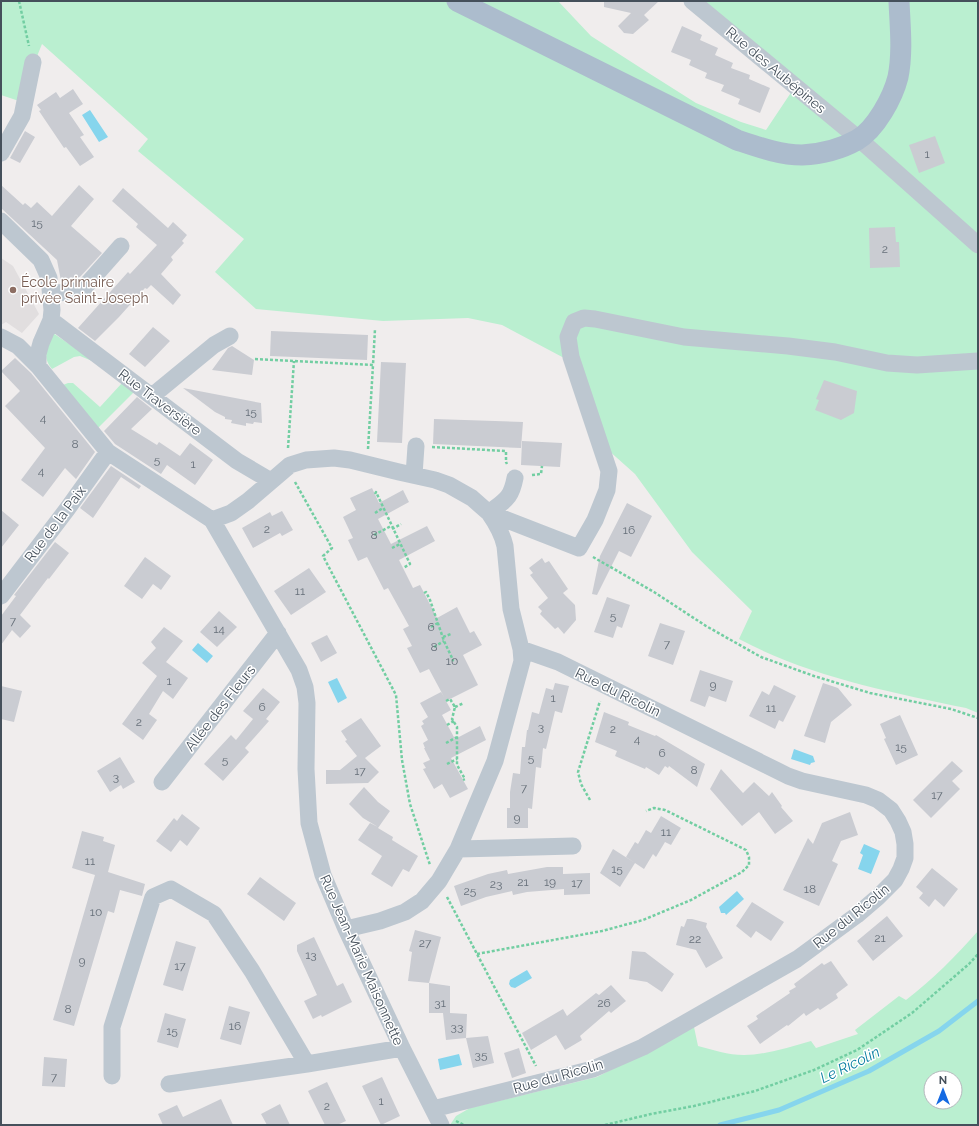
<svg xmlns="http://www.w3.org/2000/svg" width="979" height="1126" viewBox="0 0 979 1126" font-family="Raleway,sans-serif">
<style>
.education{fill:#e1dedf}
.green{fill:#baefd0;fill-rule:evenodd}
.water{fill:#86d5ed}
.lines{fill:none;stroke-linecap:round;stroke-linejoin:round}
.stream{stroke:#86d5ed;stroke-width:5}
.building{fill:#caccd2}
.path{stroke:#72cea2;stroke-width:2.5;stroke-dasharray:3 2;stroke-linecap:butt}
.minor{stroke:#bdc7d0;stroke-width:17}
.major{stroke:#acbccd;stroke-width:21}
.education-dot{fill:#8d6e63;stroke:#fff;stroke-width:1.5}
.labels{text-anchor:middle;stroke-width:3;stroke-linejoin:round;paint-order:stroke}
.number-label{font-size:12px;fill:#666f79}
.street-label{font-size:14px;fill:#45505b;stroke:#fff}
.education-label{font-size:14px;fill:#785e54;stroke:#fff;text-anchor:start}
.water-label{font-size:15px;font-style:italic;fill:#0a7fa2;stroke:#fff}
</style>
<rect width="100%" height="100%" fill="#f0eded"/>
<path class="education" d="M1,258L13,266L39,314L22,333L6,322L1,325Z"/>
<path class="green" d="M1,1H558L591,36L647,72L696,103L741,122L766,130L798,82L704,1H978V713L966,708C890,692 808,676 739,639L752,611L692,552L635,474L607,449L566,359L502,325L468,318L383,321L256,309L215,272L244,239L138,151L148,139L42,44L19,101L1,95Z
M53,333L97,363L80,356L74,357L52,369C41,356 48,348 53,333Z
M68,383H73L100,407L122,383L134,392L97,429L63,385Z
M978,931V1125H450L456,1116L470,1108L597,1077L694,1027L698,1046C713,1050 728,1055 744,1055C766,1055 789,1047 811,1041L816,1048L858,1034L855,1030L899,996L906,1000C932,980 956,956 978,931ZM931,1078H955V1102H931Z"/>
<path class="water" d="M90,110L108,137L99,142L82,115Z
M198,643L213,656L207,663L192,650Z
M337,678L347,698L338,703L328,682Z
M794,749L813,756L815,762L811,763L810,765L791,759Z
M864,844L880,851L871,874L858,869L863,855L860,853Z
M737,891L744,899L726,915L725,913H721L719,907Z
M527,970L532,978L515,988L511,987L509,984L510,980Z
M459,1054L462,1065L440,1070L438,1059Z"/>
<g class="lines">
<path class="stream" d="M720,1125L779,1110L869,1071L939,1031L978,1001"/>
</g>
<path class="building" d="M604,1H659L644,15L649,20L633,34L624,33L618,26L631,13L604,7Z
M682,26L702,35L700,40L718,48L715,55L733,63L731,68L750,75L749,79L770,88L760,113L738,104L740,99L721,91L724,85L705,78L707,73L689,65L691,60L671,52Z
M73,89L83,104L69,113L84,135L80,137L94,157L80,166L66,147L64,148L39,111L41,110L37,105L56,92L60,98Z
M25,131L35,137L20,163L10,158Z
M935,136L945,163L919,173L909,145Z
M1,185L23,205L25,203L31,208L37,202L52,216L79,185L94,199L71,226L102,253L79,278L61,281L57,260L1,208Z
M123,188L168,228L173,222L187,235L182,241L184,243L171,257L173,260L161,274L181,295L173,305L151,285L147,289L145,288L119,317L95,341L78,328L128,272L130,274L157,245L136,227L138,224L112,201Z
M895,227L896,242H899L900,267L870,268L869,228Z
M153,327L170,341L145,367L129,354Z
M271,331L368,335L367,360L270,356Z
M232,346L254,360L252,375L212,370L228,348Z
M15,358L31,373L95,452L76,479L65,468L43,497L21,480L45,448L5,406L20,391L1,371Z
M381,362L406,363L402,443L377,442Z
M824,380L857,391L854,413L841,420L815,410L819,400L816,399Z
M183,388L261,403L262,423L254,422L253,424L246,423V426L231,423L232,420L225,419V417L215,412Z
M137,397L152,409L131,429L157,445L159,442L180,456L190,443L213,460L195,485L167,465L161,474L115,444L104,431Z
M434,419L523,422L521,448L433,444Z
M522,441L562,443L560,467L521,465Z
M111,466L141,486L139,489L121,477L93,518L80,508Z
M372,488L379,503L403,490L409,502L378,519L391,544L427,526L435,541L399,560L413,588L420,585L437,618L457,607L470,633L474,631L482,645L463,655L478,685L446,701L451,710L442,715L455,739L480,726L486,740L451,758L468,789L450,798L442,784L434,789L423,769L426,768L423,763L430,760L424,748H425L423,743L428,740L421,726L424,724L422,721L428,717L420,703L441,692L444,697L429,669L420,673L407,648L412,646L403,629L409,626L388,588L384,590L367,557L358,561L348,540L353,538L343,517L356,510L350,498Z
M627,503L652,516L631,557L619,551L597,595L592,594L600,556Z
M1,510L19,525L1,548Z
M282,511L293,530L282,536L280,533L253,548L242,528L270,512L272,516Z
M55,542L69,553L49,579L48,578L20,615L31,626L20,638L12,630L1,645V616L16,596L14,595Z
M145,557L171,576L161,590L153,584L142,599L124,586Z
M542,558L545,563L549,561L568,589L563,593L575,605L576,620L564,634L558,627L555,629L540,614L542,611L538,607L548,598L530,575L533,573L529,568Z
M309,568L326,592L291,615L274,591Z
M607,597L630,605L622,628L617,626L613,638L594,632Z
M219,611L237,627L217,647L200,632Z
M660,623L685,631L673,665L648,656Z
M164,627L183,641L166,662L188,678L173,699L163,691L149,714L157,720L143,740L122,724L157,676L142,663L156,648L151,642Z
M327,635L337,653L321,662L311,643Z
M700,670L733,681L726,702L709,696L705,707L690,701Z
M555,683L569,686L562,713L555,711L546,749L543,748L541,768L536,767L532,809L528,808V828H507V808H510V792L513,773L520,774L522,747H525L527,730H528L532,712L539,714L546,688L553,690Z
M823,683L838,688L852,705L831,722L825,743L804,736Z
M774,685L796,696L783,722L779,720L775,729L749,716L762,691L769,695Z
M1,686L22,691L14,722L1,719Z
M263,688L280,702L266,719L269,721L245,748L249,752L223,781L204,764L231,735L236,740L253,719L243,711Z
M604,712L629,722L628,725L655,736L656,735L705,764L697,787L669,766L668,768L665,766L659,775L646,767L645,769L615,756L617,751L595,742Z
M900,715L918,755L896,765L884,739L886,738L880,724Z
M361,718L381,746L365,758L379,772L368,783L326,784V770H340L357,756L345,741L347,740L341,731Z
M120,757L135,782L123,789L121,785L110,792L97,771Z
M952,761L963,771L952,781L960,789L931,818L913,800Z
M721,769L743,793L754,782L769,796L772,792L782,806L781,807L793,821L775,834L759,812L742,826L710,789Z
M364,787L378,802L390,811L378,828L393,837L392,840L418,856L409,872L403,869L392,887L371,874L382,856L358,840L370,823L378,827L363,818L349,804Z
M850,812L858,835L841,841L832,861L838,864L819,906L783,890L808,838L813,844L822,823Z
M182,814L200,828L187,846L180,840L171,852L156,841L174,818L177,821Z
M661,816L681,828L671,845L665,842L656,857L653,854L644,869L626,857L635,842L638,844L646,830L651,833Z
M82,831L104,837L103,841L115,845L108,872L145,884L142,896L120,890L114,913L108,911L74,1026L53,1020L95,875L72,868Z
M613,849L635,863L620,887L600,873Z
M547,867H563V874L590,873V894L564,895V889L527,892L513,895L512,891L486,897L461,906L454,886L488,874L507,870L508,874Z
M932,868L958,889L944,907L935,899L929,907L919,898L923,893L916,887Z
M260,877L296,903L284,921L247,894Z
M752,902L784,922L771,941L756,931L751,938L736,926Z
M887,916L903,936L873,961L857,941Z
M687,919H692L707,923L706,927L723,958L706,968L696,950L676,945L681,926L684,927Z
M415,930L441,937L429,983L408,981L412,952L409,951Z
M314,937L337,986L343,983L352,1002L322,1017L321,1015L313,1019L304,1001L317,995L297,951V945Z
M176,941L196,947L183,991L163,985Z
M632,951L645,952L674,974L662,992L647,982L629,979Z
M831,961L848,985L836,994L838,998L820,1010L818,1008L806,1016L804,1013L788,1026L787,1025L760,1044L747,1026L758,1019L756,1016L790,993L789,991L796,987L794,984L822,963L824,965Z
M429,983L450,986V1013L467,1014L466,1038L488,1036L494,1063L473,1068L466,1038L446,1040L443,1013H429Z
M611,985L626,1001L611,1013L609,1011L580,1036L582,1040L565,1050L556,1035L531,1050L522,1033L563,1009L567,1016L596,993L599,995Z
M229,1006L250,1012L241,1045L220,1039Z
M165,1013L186,1019L178,1048L157,1042Z
M519,1048L526,1073L512,1078L504,1053Z
M44,1057L67,1059L65,1087L42,1086Z
M382,1077L400,1116L381,1125L362,1086Z
M327,1082L346,1121L337,1125H325L308,1091Z
M221,1099L233,1125H163L158,1114L177,1105L183,1117Z
M280,1104L290,1125H267L261,1114Z"/>
<g class="lines">
<path class="path" d="M19,1L29,46
M255,359L373,365L375,329
M432,447L506,451V462L507,464
M288,448L294,361
M368,449L373,365
M532,475L541,474L542,466
M295,482L332,548L323,556L396,695L402,760L410,804L430,865
M375,494L376,492L410,564L403,568
M375,513L383,508
M392,529L401,524
M374,535L391,526
M392,548L400,544
M593,557L654,592L706,626L761,657L814,676L870,693L951,709L978,718
M424,593L426,592L430,600L444,641L453,660L452,661
M431,627L438,623
M443,637L451,634
M434,647L444,641
M446,701L450,699L455,707L452,719L457,727V765L465,779L463,780
M455,707L464,703
M447,725L454,721
M446,743L457,737
M447,764L457,759
M590,800L581,784L578,772L600,701
M447,897L536,1066
M477,954L602,931L643,920L691,900L742,872L749,865V857L746,850L665,810L654,808L646,811
M456,1121L464,1125
M605,1125L651,1114L694,1106L755,1091L814,1070L857,1050L912,1013L969,964L978,954"/>
<path class="minor" d="M692,1L859,139L978,245
M1,153L22,116L33,62
M1,221L41,260L49,278L52,310L51,320L41,343L38,354V366
M51,294L82,290L121,246
M51,320L237,461L271,481
M1,337L18,346L38,366L108,452L212,520L299,670L305,687L307,703L306,769L309,823L323,875L346,929L402,1048L441,1125
M152,396L214,345L230,336
M414,475L416,446
M212,520L231,513L248,501L290,465L306,460L334,458L350,460L399,472L435,480L449,485L472,498L489,513L579,548L595,520L607,490L609,471L571,357L568,337L574,322L584,318L595,319L684,337L788,346L835,352L887,363L917,365L978,361
M1,596L68,508L108,452
M162,782L278,633
M458,849L573,846
M346,929L380,921L405,912L422,901L439,881L458,849L495,761L522,661L521,649L511,609L505,546C502,533 496,523 489,513C505,500 511,499 515,478
M112,1076V1027L153,897L171,889L214,914L252,971L307,1064
M169,1084L307,1064L402,1048
M433,1109L593,1069L643,1047L797,959L857,915L878,897L895,880L901,869L905,858V844L903,832L898,821L891,810L878,800L866,795L802,781L788,776L558,662L521,649"/>
<path class="major" d="M457,1L737,140C758,147 780,155 802,155C822,154 841,149 857,140C876,129 893,97 898,77C903,52 900,26 899,1"/>
</g>
<circle class="education-dot" cx="13" cy="290" r="4"/>
<g class="labels">
<g class="number-label">
<text x="927" y="158">1</text>
<text x="37" y="227">15</text>
<text x="885" y="253">2</text>
<text x="251" y="416">15</text>
<text x="43" y="422">4</text>
<text x="75" y="448">8</text>
<text x="157" y="464">5</text>
<text x="193" y="468">1</text>
<text x="41" y="475">4</text>
<text x="267" y="533">2</text>
<text x="629" y="534">16</text>
<text x="374" y="539">8</text>
<text x="300" y="595">11</text>
<text x="613" y="620">5</text>
<text x="13" y="625">7</text>
<text x="431" y="631">6</text>
<text x="219" y="633">14</text>
<text x="667" y="648">7</text>
<text x="434" y="651">8</text>
<text x="452" y="665">10</text>
<text x="169" y="685">1</text>
<text x="713" y="689">9</text>
<text x="553" y="702">1</text>
<text x="262" y="711">6</text>
<text x="771" y="712">11</text>
<text x="139" y="726">2</text>
<text x="541" y="731">3</text>
<text x="613" y="733">2</text>
<text x="637" y="743">4</text>
<text x="901" y="751">15</text>
<text x="662" y="757">6</text>
<text x="531" y="762">5</text>
<text x="225" y="764">5</text>
<text x="694" y="774">8</text>
<text x="360" y="775">17</text>
<text x="116" y="781">3</text>
<text x="524" y="792">7</text>
<text x="937" y="799">17</text>
<text x="517" y="822">9</text>
<text x="666" y="836">11</text>
<text x="90" y="865">11</text>
<text x="617" y="873">15</text>
<text x="523" y="886">21</text>
<text x="550" y="886">19</text>
<text x="577" y="887">17</text>
<text x="496" y="888">23</text>
<text x="810" y="893">18</text>
<text x="470" y="895">25</text>
<text x="96" y="916">10</text>
<text x="880" y="942">21</text>
<text x="695" y="943">22</text>
<text x="425" y="947">27</text>
<text x="311" y="959">13</text>
<text x="82" y="965">9</text>
<text x="180" y="970">17</text>
<text x="440" y="1007">31</text>
<text x="604" y="1007">26</text>
<text x="68" y="1013">8</text>
<text x="235" y="1030">16</text>
<text x="457" y="1031">33</text>
<text x="172" y="1035">15</text>
<text x="481" y="1059">35</text>
<text x="54" y="1081">7</text>
<text x="381" y="1105">1</text>
<text x="327" y="1110">2</text>
</g>
<g class="street-label">
<text transform="translate(776 70) rotate(40)" y="5">Rue des Aubépines</text>
<text transform="translate(160 402) rotate(37)" y="5">Rue Traversière</text>
<text transform="translate(55 524) rotate(-53)" y="5">Rue de la Paix</text>
<text transform="translate(618 692) rotate(26)" y="5">Rue du Ricolin</text>
<text transform="translate(220 708) rotate(-52)" y="5">Allée des Fleurs</text>
<text transform="translate(851 916) rotate(-39)" y="5">Rue du Ricolin</text>
<text transform="translate(362 960) rotate(66)" y="5">Rue Jean-Marie Maisonnette</text>
<text transform="translate(558 1076) rotate(-16)" y="5">Rue du Ricolin</text>
</g>
<g class="education-label">
<text x="21" y="287">École primaire<tspan x="21" dy="16">privée Saint-Joseph</tspan></text>
</g>
<g class="water-label">
<text transform="translate(850 1065) rotate(-26)" y="5">Le Ricolin</text>
</g>
</g>
<rect width="979" height="1126" fill="none" stroke="#45505b" stroke-width="4"/>
<g transform="translate(943 1090)"><circle r="19" fill="#ffffff" stroke="#b5b9bd"/>
<path d="M0-3L7 15L0 10L-7 15Z" fill="#156ae2"/>
<text y="-6" font-size="11" font-weight="bold" text-anchor="middle" fill="#45505b">N</text>
</g>
</svg>
